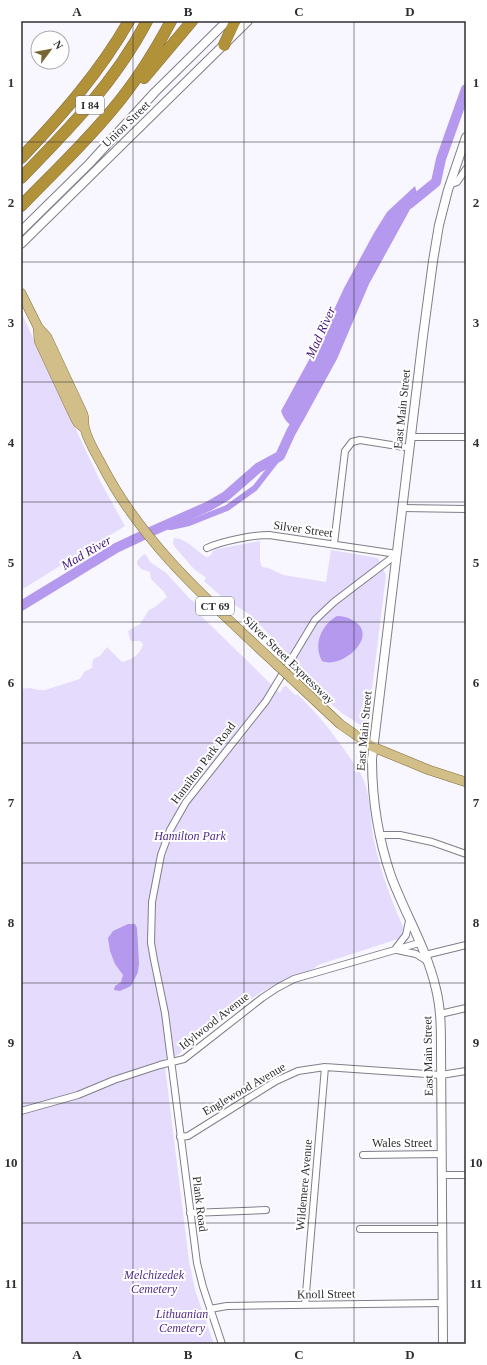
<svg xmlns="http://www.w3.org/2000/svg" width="487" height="1365" viewBox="0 0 487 1365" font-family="Georgia,serif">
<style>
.green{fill:#e4dbfd}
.water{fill:#b499ee}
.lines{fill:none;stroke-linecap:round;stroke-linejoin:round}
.canal{stroke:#b499ee;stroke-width:6}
.river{stroke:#b499ee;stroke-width:10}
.minor-casing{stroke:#817e88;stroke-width:8}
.secondary-casing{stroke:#817e88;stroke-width:10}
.primary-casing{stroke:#846f37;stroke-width:10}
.motorway-casing{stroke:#846f37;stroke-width:12}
.minor{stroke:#fff;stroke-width:6}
.secondary{stroke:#fff;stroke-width:8}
.primary{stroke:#d1be88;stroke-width:9}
.motorway{stroke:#b29239;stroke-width:11}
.primary-bridge-casing{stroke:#846f37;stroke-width:10;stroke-linecap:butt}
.primary-bridge{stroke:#d1be88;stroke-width:9}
.grid{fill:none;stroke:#2f2e32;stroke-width:1;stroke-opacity:0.55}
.labels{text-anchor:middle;stroke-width:4;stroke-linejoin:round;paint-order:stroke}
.shield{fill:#fff;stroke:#6d6d70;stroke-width:1}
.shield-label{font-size:11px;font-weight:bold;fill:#2f2e32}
.street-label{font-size:12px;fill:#2f2e32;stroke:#fff}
.park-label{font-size:12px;font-style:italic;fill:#522a8a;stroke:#fff}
.water-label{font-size:13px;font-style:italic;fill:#441879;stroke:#fff}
.neatline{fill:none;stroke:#2f2e32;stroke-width:1.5}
.grid-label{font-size:13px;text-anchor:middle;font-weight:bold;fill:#2f2e32}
</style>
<rect width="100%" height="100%" fill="#f8f6ff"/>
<path class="green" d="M21,312L100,481L125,526L21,590Z
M174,538C187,539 195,550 206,557L210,556L213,551L217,549L260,541V561L262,567L268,568L283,575L326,582L331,550L378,558L386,575L368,721L366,725L362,726L342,713L309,686L301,668L260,625H258L249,614L222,597L204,581L206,578L205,577L194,569L174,546L173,543Z
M144,554L146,555L150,562L166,573L189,598L198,605L201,610L200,615L280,693L283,687L286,686L295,695H298C317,713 333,733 348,755C354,763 360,772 364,781C371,798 370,823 374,841C381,874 393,905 407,936L318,965C310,973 284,980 272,986C253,996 234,1012 217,1026H214L176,1056L164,1059L189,1261L195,1290L214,1344H21V689L30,688L39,690H45L80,679L84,672L92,668L93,659L100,656L107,647L122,662C132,660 141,654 143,644L140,641H131L130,639L128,631L140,624L149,610L155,607L167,597L164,592L151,579L150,572L141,569L137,564V561Z"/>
<path class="water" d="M415,186L417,193L420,198L413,204L369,284L337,359L303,421L298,426C288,427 284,419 281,411L321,338L344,288L374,233L387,212Z
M337,616C343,616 347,617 352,620C382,635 341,670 322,661C313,645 321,625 337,616Z
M128,924H135L137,928L139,963L138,972L131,986L120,991L114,990L115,986L121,982L123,975L115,964L110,951L108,938L113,931Z"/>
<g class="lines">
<path class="canal" d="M162,526L171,527L189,523L227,508L255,488L279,457"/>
<path class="river" d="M409,204L436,182L441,159L466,89
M21,606L116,548L150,532L209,506L226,496L258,468L280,456L291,432L301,414"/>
<g class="minor-casing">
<path id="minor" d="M449,185L457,182L466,169
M411,437H466
M403,508L466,509
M334,544L345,451L352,442L360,440L410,448
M207,548C222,541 253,535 269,535L397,554
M380,835H400L432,842L466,854
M396,948L406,935L409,921
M397,950L416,954L427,961
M425,955L466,945
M440,1014L466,1008
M21,1111L78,1095L114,1080L160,1065L184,1059L262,998L277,988L294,979L419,943
M180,1137L188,1136L276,1081L298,1071L325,1067L441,1075L466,1071
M363,1155L442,1154
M442,1175H466
M190,1213L266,1210
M360,1229H442
M305,1305L325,1067
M210,1309L227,1306L442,1303
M222,1344L203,1287L197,1263L165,1013L154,960L151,943L152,902L161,855L170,830L186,802L266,701L315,620L334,602L397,554"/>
</g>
<g class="secondary-casing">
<path id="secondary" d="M21,231L89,164L155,92L227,21
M21,244L248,21
M443,1344L441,1050C441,1029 441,1009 436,989C427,949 405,914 391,876C378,838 372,798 372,759L423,336L433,261L439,225L448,190L466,137"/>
</g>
<g class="primary-casing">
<path id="primary" d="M21,293L38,327L47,337L83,414C85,419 83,424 85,429C88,442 97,455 103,467C144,546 213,605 277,665
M38,327L39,341L75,418L78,423L84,428
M291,678L340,724L373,747L429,770L466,782"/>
</g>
<g class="motorway-casing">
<path id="motorway" d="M224,45L235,21
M144,78L192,21
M21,158C62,115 99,73 129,21
M21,178C68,130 115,82 147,21
M21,206C51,175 84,144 112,110C135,83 154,53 171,21"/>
</g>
<use href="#minor" class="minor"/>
<use href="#secondary" class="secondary"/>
<use href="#primary" class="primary"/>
<use href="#motorway" class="motorway"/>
<g class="primary-bridge-casing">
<path id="primary-bridge" d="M277,665L291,678"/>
</g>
<use href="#primary-bridge" class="primary-bridge"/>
</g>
<path class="grid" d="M133,21V1344M244,21V1344M354,21V1344M21,142H466M21,262H466M21,382H466M21,502H466M21,622H466M21,743H466M21,863H466M21,983H466M21,1103H466M21,1223H466"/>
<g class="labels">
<g class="shield">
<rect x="76" y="96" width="28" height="18" rx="3"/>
<rect x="196" y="597" width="38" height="18" rx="3"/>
</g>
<g class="shield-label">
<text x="90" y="109">I 84</text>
<text x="215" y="610">CT 69</text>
</g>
<g class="street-label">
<text transform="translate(126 124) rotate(-44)" y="4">Union Street</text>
<text transform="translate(402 409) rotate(-84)" y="4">East Main Street</text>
<text transform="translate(303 529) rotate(8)" y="4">Silver Street</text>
<text transform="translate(289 660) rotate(44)" y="4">Silver Street Expressway</text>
<text transform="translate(364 731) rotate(-85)" y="4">East Main Street</text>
<text transform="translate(203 763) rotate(-53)" y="4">Hamilton Park Road</text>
<text transform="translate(214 1021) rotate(-38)" y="4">Idylwood Avenue</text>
<text transform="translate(428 1056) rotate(-91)" y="4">East Main Street</text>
<text transform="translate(244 1089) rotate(-30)" y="4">Englewood Avenue</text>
<text x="402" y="1147">Wales Street</text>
<text transform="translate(304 1185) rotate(-85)" y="4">Wildemere Avenue</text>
<text transform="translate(200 1204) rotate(83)" y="4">Plank Road</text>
<text transform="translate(326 1294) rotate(-1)" y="4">Knoll Street</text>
</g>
<g class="park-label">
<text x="190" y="840">Hamilton Park</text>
<text x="154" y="1279">Melchizedek<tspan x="154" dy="14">Cemetery</tspan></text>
<text x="182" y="1318">Lithuanian<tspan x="182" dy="14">Cemetery</tspan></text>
</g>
<g class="water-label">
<text transform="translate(320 332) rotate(-66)" y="5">Mad River</text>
<text transform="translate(86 552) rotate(-30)" y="5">Mad River</text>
</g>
</g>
<rect width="487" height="1365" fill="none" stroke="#ffffff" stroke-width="44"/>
<g transform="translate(50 50) rotate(58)"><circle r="19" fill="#ffffff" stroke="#acabad"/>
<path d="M0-3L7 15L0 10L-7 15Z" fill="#786634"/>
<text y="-6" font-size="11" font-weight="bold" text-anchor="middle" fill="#2f2e32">N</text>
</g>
<rect x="22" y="22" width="443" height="1321" class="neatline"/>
<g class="grid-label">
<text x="77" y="16">A</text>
<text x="188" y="16">B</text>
<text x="299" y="16">C</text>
<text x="410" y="16">D</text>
<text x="11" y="87">1</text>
<text x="476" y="87">1</text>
<text x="11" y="207">2</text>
<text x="476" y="207">2</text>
<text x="11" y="327">3</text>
<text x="476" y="327">3</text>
<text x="11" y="447">4</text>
<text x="476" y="447">4</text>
<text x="11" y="567">5</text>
<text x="476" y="567">5</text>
<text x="11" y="687">6</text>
<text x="476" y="687">6</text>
<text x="11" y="807">7</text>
<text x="476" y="807">7</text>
<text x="11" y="927">8</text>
<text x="476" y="927">8</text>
<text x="11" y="1047">9</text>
<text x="476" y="1047">9</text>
<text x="11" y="1167">10</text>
<text x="476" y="1167">10</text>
<text x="11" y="1288">11</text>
<text x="476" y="1288">11</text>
<text x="77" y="1359">A</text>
<text x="188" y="1359">B</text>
<text x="299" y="1359">C</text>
<text x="410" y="1359">D</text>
</g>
</svg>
